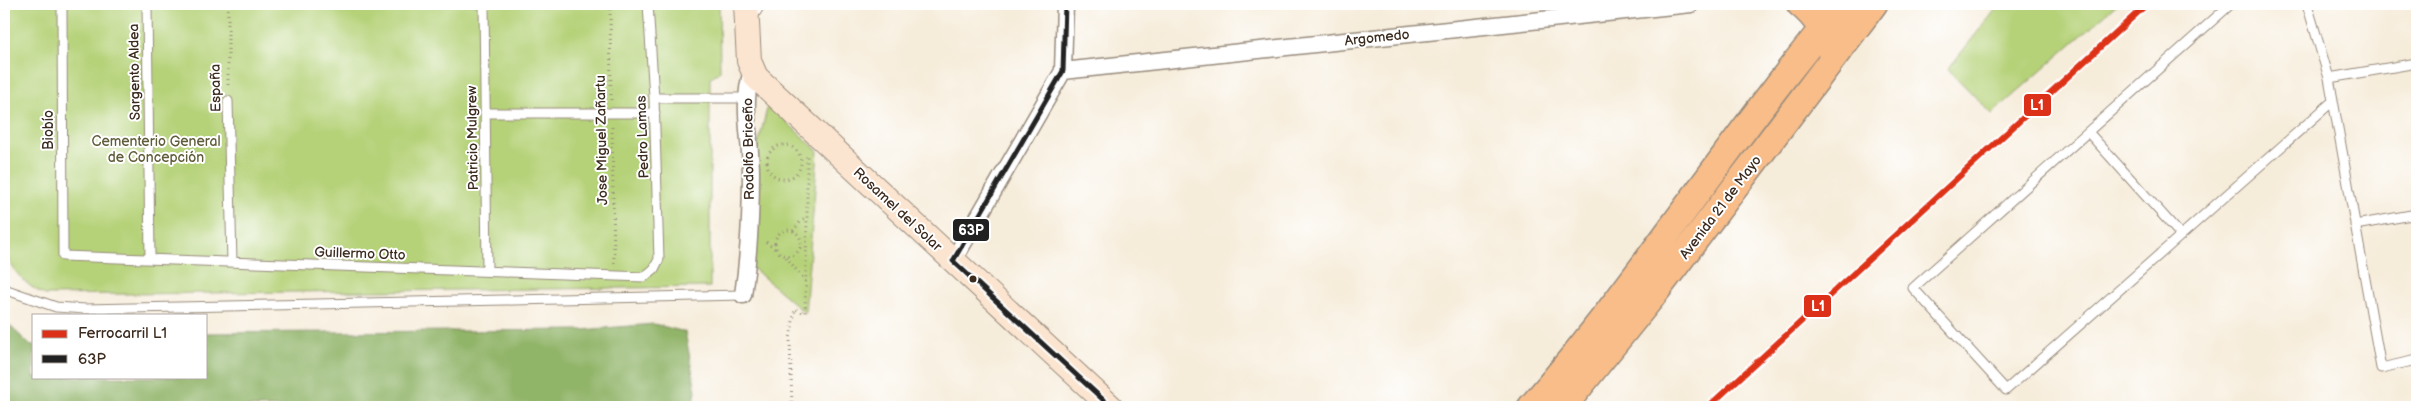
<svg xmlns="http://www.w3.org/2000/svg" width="2421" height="411" viewBox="0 0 2421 411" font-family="'Balsamiq Sans',sans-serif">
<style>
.green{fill:#b5d278;stroke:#787e4b}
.forest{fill:#90b468;stroke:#666f43}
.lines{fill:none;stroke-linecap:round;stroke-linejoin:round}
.lane-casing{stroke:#988b7c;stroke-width:11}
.street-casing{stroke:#988b7c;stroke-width:19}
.secondary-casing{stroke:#988b7c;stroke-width:26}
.primary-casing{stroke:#988b7c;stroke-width:29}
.path{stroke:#988b7c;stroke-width:3;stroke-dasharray:1 4;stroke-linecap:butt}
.lane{stroke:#fff;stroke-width:9}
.street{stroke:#fff;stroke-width:16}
.secondary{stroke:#fce5d0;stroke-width:24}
.primary{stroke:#f8bd89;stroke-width:26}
.bus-1-casing{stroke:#fff;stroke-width:9}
.bus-1{stroke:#212121;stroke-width:5}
.rail-1-casing{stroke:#fff;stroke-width:10}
.rail-1{stroke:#dd3018;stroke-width:6}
.bus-dot{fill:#3b2a1e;stroke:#fff;stroke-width:2}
.labels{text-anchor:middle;stroke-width:4;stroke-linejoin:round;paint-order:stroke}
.street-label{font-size:14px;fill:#3b2a1e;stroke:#fff}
.park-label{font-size:14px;fill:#605c39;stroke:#fff}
.line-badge{stroke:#fff;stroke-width:2}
.badge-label{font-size:14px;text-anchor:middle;font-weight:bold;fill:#fff}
</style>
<rect width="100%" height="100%" fill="#fff"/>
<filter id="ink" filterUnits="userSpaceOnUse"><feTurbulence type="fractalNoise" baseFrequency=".02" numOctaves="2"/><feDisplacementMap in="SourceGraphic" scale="10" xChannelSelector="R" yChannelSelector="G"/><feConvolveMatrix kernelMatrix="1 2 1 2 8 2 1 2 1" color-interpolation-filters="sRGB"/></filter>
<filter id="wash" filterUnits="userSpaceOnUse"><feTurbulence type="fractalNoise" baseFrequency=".0096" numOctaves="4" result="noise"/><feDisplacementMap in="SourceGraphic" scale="20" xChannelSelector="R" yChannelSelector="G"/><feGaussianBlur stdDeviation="1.12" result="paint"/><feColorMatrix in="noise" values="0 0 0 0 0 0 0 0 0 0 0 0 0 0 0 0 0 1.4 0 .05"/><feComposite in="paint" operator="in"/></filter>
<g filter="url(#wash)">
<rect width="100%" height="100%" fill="#f6ecda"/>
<path class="green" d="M4,4H719L720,71L710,78V287L45,295C25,285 10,270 4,247Z
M2000,4H2117L1992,114L1948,69Z
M768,105L818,151L805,313L748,264L751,172Z"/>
<path class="forest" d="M4,320L31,346L34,345V377H206V333L582,330L654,324L685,332L696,391L693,407H4Z"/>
</g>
<g filter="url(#ink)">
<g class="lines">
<g class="lane-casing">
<path id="lane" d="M62,4L63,256L644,277L654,269L659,259L654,98L648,4
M147,4L150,259
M484,4L487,271
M2231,4L1913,288L2006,390L2333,101
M2307,4L2329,78L2381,368L2417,360
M752,18L761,4
M2329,78L2417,63
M654,98H746
M228,101L232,262
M485,113H655
M2088,132L2181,235
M2355,225L2417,214
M4,289L56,307L85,309L743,295"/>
</g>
<g class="street-casing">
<path id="street" d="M1063,71L1691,4
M953,261L1063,71L1065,4
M743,295C749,255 751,214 751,173C751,139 741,105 752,71"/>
</g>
<g class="secondary-casing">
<path id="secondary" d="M746,4L749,61L756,77L1111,407"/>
</g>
<g class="primary-casing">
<path id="primary" d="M1800,4C1813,15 1823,26 1825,44
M1531,407C1642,279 1733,134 1843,4
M1563,407L1651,298L1874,4"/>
</g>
<path class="path" d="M228,4V89
M610,4L611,100
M612,127L614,263
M767 162a17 17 0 1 1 34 0a17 17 0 1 1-34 0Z
M775 243a13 13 0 1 1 26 0a13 13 0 1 1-26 0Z
M793,231L801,221L807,218V154
M766,242L775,249
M786,257L806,282
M792,407L790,339L795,309L805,313L807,218"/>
<use href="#lane" class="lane"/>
<use href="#street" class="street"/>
<use href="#secondary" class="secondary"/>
<use href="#primary" class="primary"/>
<g class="bus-1-casing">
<path id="bus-1" d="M1065,4L1063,71L953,261L1111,407"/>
</g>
<use href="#bus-1" class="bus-1"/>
<g class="rail-1-casing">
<path id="rail-1" d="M1708,407L2147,4"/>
</g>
<use href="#rail-1" class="rail-1"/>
</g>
</g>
<circle class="bus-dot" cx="973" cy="279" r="4.5"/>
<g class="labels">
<g class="street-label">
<text transform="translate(1377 37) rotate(-6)" y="5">Argomedo</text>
<text transform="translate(134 72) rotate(-91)" y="5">Sargento Aldea</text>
<text transform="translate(215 88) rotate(-91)" y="5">España</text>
<text transform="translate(48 130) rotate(-90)" y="5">Biobío</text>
<text transform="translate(642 137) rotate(-92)" y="5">Pedro Lamas</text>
<text transform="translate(472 138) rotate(-91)" y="5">Patricio Mulgrew</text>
<text transform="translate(601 140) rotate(-91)" y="5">Jose Miguel Zañartu</text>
<text transform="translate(748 149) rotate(-91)" y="5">Rodolfo Briceño</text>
<text transform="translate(1720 207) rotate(-53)" y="5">Avenida 21 de Mayo</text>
<text transform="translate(898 209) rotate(43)" y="5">Rosamel del Solar</text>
<text transform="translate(360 253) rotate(2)" y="5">Guillermo Otto</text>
</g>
<g class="park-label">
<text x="156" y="146">Cementerio General<tspan x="156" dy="16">de Concepción</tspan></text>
</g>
</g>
<g class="line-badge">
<rect x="2023" y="93" width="29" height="24" rx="5" fill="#dd3018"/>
<rect x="952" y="218" width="38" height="24" rx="5" fill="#212121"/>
<rect x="1803" y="294" width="29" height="24" rx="5" fill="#dd3018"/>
</g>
<g class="badge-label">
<text x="2037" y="110">L1</text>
<text x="971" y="235">63P</text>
<text x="1818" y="311">L1</text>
</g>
<rect width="2421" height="411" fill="none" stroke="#fff" stroke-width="20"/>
<rect x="32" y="314" width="175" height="65" fill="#ffffff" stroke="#b1aaa5"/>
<rect x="42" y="330" width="25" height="8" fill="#dd3018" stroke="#b1aaa5"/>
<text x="78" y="338" font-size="15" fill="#3b2a1e">Ferrocarril L1</text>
<rect x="42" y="355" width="25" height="8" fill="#212121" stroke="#b1aaa5"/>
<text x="78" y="364" font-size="15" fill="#3b2a1e">63P</text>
</svg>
